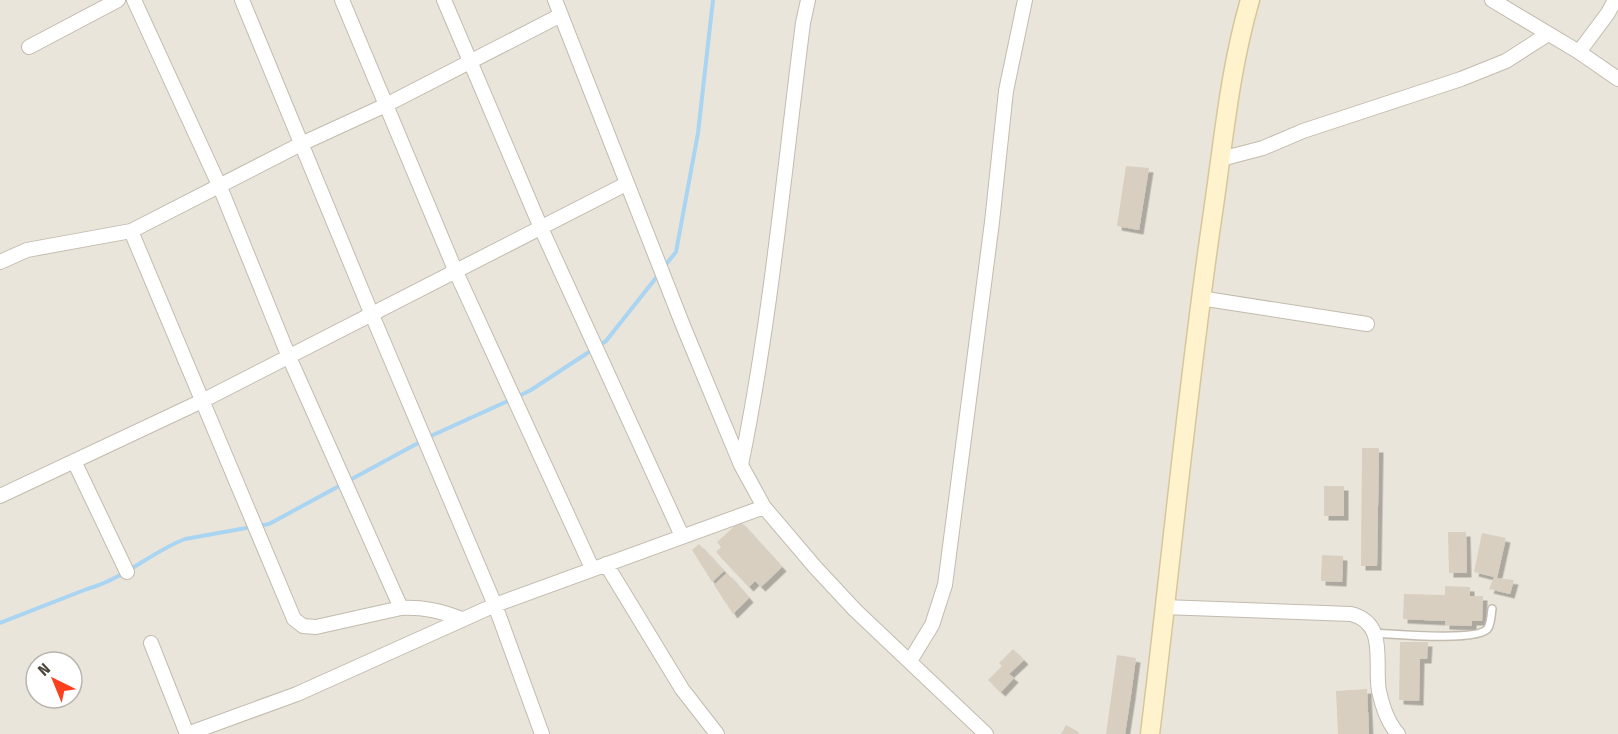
<svg xmlns="http://www.w3.org/2000/svg" width="1618" height="734" viewBox="0 0 1618 734" font-family="'Fira Sans Condensed',sans-serif">
<style>
.residential{fill:#eae5da;fill-rule:evenodd}
.lines{fill:none;stroke-linecap:round;stroke-linejoin:round}
.stream{stroke:#a9d4f2;stroke-width:4}
.building{fill:#d8cfc1;filter:url(#shadow)}
.lane-casing{stroke:#c2bbae;stroke-width:10}
.street-casing{stroke:#c2bbae;stroke-width:16}
.secondary-casing{stroke:#d6c79b;stroke-width:21}
.lane{stroke:#fff;stroke-width:7}
.street{stroke:#fff;stroke-width:14}
.secondary{stroke:#fff3cd;stroke-width:18}
</style>
<defs>
<filter id="shadow"><feDropShadow dx="4.5" dy="4.5" stdDeviation="0" flood-color="#0004"/></filter>
</defs>
<rect width="100%" height="100%" fill="#f6f3ec"/>
<path class="residential" d="M0,0H1618V734H0ZM36,662H72V698H36Z"/>
<g class="lines">
<path class="stream" d="M663,268L676,252L698,133L713,0
M598,346L606,341L659,274
M517,397L531,390L592,350
M348,481L433,435L510,400
M0,623L87,589C124,579 151,552 185,539L269,524L341,485"/>
</g>
<path class="building" d="M1126,166L1149,168L1139,230L1117,226Z
M1362,448H1379L1377,566H1361Z
M1324,486H1344V516H1324Z
M740,521L782,567L761,587L755,581L749,587L716,552L721,547L717,542Z
M1448,532H1466L1467,573H1449Z
M1482,533L1506,538L1497,578L1514,580L1510,594L1489,589L1494,577L1474,572Z
M699,544L724,571L712,582L692,550Z
M1322,555L1343,556L1342,582L1321,581Z
M727,573L749,598L733,614L714,585Z
M1445,586L1470,587V596H1483L1482,621H1472V626L1445,625V621L1403,619L1404,594L1445,595Z
M1400,642H1428L1427,659H1420L1419,701L1399,700Z
M1013,649L1024,660L1009,674L1014,678L1001,692L988,680L1002,666L999,663Z
M1117,655L1136,658L1131,695L1125,734H1106Z
M1367,689L1369,734H1338L1336,691Z
M1066,725L1079,732L1078,734H1061Z"/>
<g class="lines">
<g class="lane-casing">
<path id="lane" d="M1374,633C1393,634 1480,642 1488,628C1491,623 1491,615 1492,609"/>
</g>
<g class="street-casing">
<path id="street" d="M134,0L220,187L289,357L401,608C424,607 441,611 462,619
M242,0L372,315L495,605L542,734
M342,0L456,272L592,568
M444,0L541,228L682,536
M555,0L684,328L741,465L764,507L815,567L855,610L986,734
M1492,0L1579,52L1618,79
M29,47L118,0
M1579,52L1608,13L1615,0
M1221,159L1263,148L1303,131L1461,79L1506,61L1548,34
M131,231L294,619L303,626L316,627L401,608
M0,262L27,250L131,231L301,144L386,105L561,15
M1200,298L1367,324
M74,461L127,572
M741,465C771,319 784,171 803,23L808,0
M0,496L202,401L626,184
M606,564L682,689L717,734
M1163,607L1351,614C1388,623 1374,663 1379,691C1382,705 1388,723 1398,734
M151,643L187,734
M910,661L932,625L945,585L992,222L1006,91L1025,0
M187,734L297,694L495,605L764,507"/>
</g>
<g class="secondary-casing">
<path id="secondary" d="M1150,734C1171,563 1187,390 1212,219C1223,146 1229,72 1250,0"/>
</g>
<use href="#lane" class="lane"/>
<use href="#street" class="street"/>
<use href="#secondary" class="secondary"/>
</g>
<g transform="translate(54 680) rotate(317)"><circle r="28" fill="#ffffff" stroke="#b7b4b0" stroke-width="1.5"/>
<path d="M0-4.5L10 22L0 15L-10 22Z" fill="#fc3f1d"/>
<text y="-9" font-size="16" font-weight="bold" text-anchor="middle" fill="#4b4439">N</text>
</g>
</svg>
